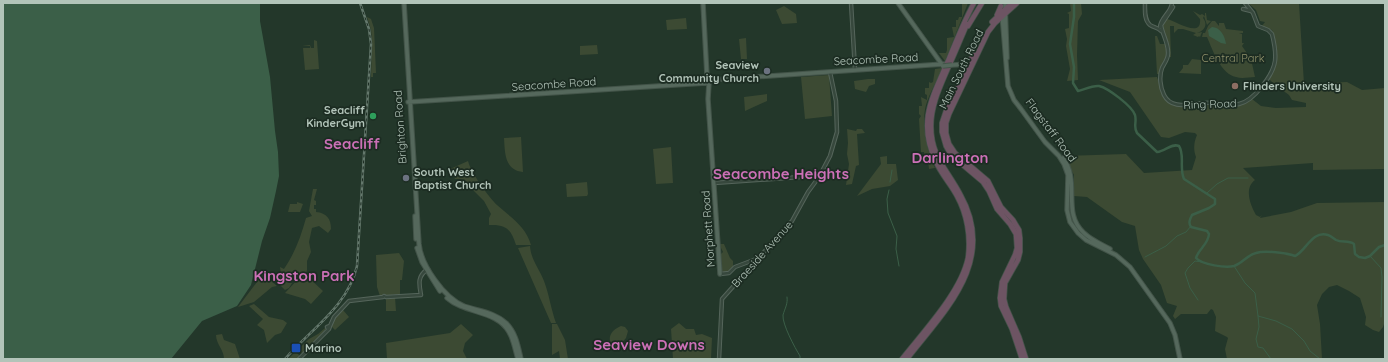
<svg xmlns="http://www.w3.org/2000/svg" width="1388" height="362" viewBox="0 0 1388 362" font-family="Quicksand,sans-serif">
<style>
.green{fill:#3c4a33}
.water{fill:#3b5f48}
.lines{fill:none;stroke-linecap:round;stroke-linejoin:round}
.stream{stroke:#3b5f48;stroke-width:1}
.river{stroke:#3b5f48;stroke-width:2.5}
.minor-casing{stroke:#55655b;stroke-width:4.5}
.major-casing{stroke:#435449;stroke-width:5.5}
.highway-casing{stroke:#425248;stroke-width:6}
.minor{stroke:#37483d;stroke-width:2.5}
.major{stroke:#55685c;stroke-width:3.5}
.highway{stroke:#6d5463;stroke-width:4.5}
.rail-casing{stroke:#64786c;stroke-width:2.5}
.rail{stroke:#1c2c22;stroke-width:1;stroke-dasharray:3;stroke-linecap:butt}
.major-bridge-casing{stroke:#435449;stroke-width:5.5;stroke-linecap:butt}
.major-bridge{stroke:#55685c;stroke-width:3.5}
.worship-dot{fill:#6b7280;stroke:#1c2c22;stroke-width:1.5}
.education-dot{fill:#8d6e63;stroke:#1c2c22;stroke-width:1.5}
.leisure-dot{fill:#2e9e5b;stroke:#1c2c22;stroke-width:1.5}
.transit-dot{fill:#1a4fb4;stroke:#1c2c22;stroke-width:1.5}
.labels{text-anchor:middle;stroke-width:3.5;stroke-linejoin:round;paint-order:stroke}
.park-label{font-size:11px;fill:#91926b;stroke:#1c2c22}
.street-label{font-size:11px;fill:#b2c4b9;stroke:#1c2c22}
.poi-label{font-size:11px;font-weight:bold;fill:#b2c4b9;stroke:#1c2c22;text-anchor:start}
.district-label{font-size:15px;font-weight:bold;fill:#cc70b7;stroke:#1c2c22}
</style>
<rect width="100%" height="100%" fill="#23372a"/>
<path class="green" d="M962,3H968L945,61L939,53H946L947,50V38L954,37L952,27H956V20H958L959,17H962Z
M1070,3H1081L1082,14L1078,21L1077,55L1078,80L1067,81L1070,69L1066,46L1067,39L1065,29L1069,28V14L1067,13L1071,11Z
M1248,3H1299L1304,84L1347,82L1362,90L1385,88V169L1313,170V163L1243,168L1255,180C1244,188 1250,205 1256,215L1260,217L1262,215L1260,218L1291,212L1317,203L1385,202V321L1383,327L1379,332L1373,330L1365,325L1366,317L1360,298L1349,291L1337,285L1329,287L1322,294L1317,305L1320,324L1322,359H1227L1225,349L1228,338L1227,337L1215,331L1216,317L1213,310L1211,309L1207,314H1181L1175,319L1173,316L1177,306L1167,303L1161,285L1143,259L1139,250L1135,226L1122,222L1087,197L1074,196V175L1064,156L1126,154L1144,173L1192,170L1196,157C1193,149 1194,142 1197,135L1195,133L1185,132L1169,138L1161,137L1130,92L1099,80L1157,77L1164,97L1171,104L1176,106H1184L1205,103L1241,105L1252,99L1261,106L1276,108L1306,107V103L1292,100L1289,95L1274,84L1268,78C1281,61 1277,48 1272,30L1261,27L1265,22L1260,21L1256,10Z
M784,6L796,14L797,23L782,24L776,10Z
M1193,11L1200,15L1202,14L1205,16V13H1206L1207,20L1211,21L1207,25L1204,16L1203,18C1208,24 1205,31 1197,33L1202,32L1200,37L1199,36L1198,37L1193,35L1196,33L1183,29H1178L1174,33V26H1170L1171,57H1169V50L1162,24L1167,19C1176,21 1202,39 1200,19Z
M367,17L371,19L374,28L376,73H373V77H371L372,40L371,30Z
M686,18L687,29L667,30L666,20Z
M1212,21H1215L1219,26V23H1224L1226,29L1243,31V33H1239L1242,34V43H1244L1242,46L1251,59L1255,77C1249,77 1242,79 1236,77C1221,74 1213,51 1207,37H1202L1203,33H1205L1208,26Z
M1155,36H1157L1160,44H1165L1167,54L1159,74H1157Z
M746,38L747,59H741L739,39Z
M314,40L317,41L319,69L305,70L303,48H310V46L302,45H310L311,48H314Z
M597,45L598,54L580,55V46Z
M1192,59L1201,60V74L1179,73L1183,68V65H1188Z
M942,68C937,81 930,92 926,105C921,123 927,152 935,168L929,169L928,161H925L924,152H921L919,119L921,116L919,114V106H922L921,97L927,100V95L925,94V88H929V82L931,83L933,82L935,69Z
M829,75L832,116L805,119L801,77Z
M868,79H875V84L869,86L866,92L855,89L854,81Z
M767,94V101L745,111L744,97Z
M847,129L856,131L857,129H862L865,133L857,134L859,165L856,166L852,184L846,185L849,164L847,154L848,143Z
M521,137L523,172C504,170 505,152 504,138Z
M671,147L673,183L656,184L653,149Z
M887,156V164H896L898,180L890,186L872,189L857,196L881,164L880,157Z
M468,161C471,173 488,196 497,205C510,217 526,226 531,245H516C511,230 507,224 489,225V218L491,214L484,201L462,179H455L450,169Z
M587,182L588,194L587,196L567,197L566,184Z
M313,189H317L314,200L316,201V205H314V209H316V212C327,213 331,219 331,229L328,233L319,226L312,228L309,242L311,252L307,261V270L306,274C299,275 296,279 290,279L287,277L286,280H282V281L292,283L289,288L285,290L276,281L275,277L277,275L281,274L280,267L284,269C295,253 301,236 306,218L312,216L309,211Z
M297,202L303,204L300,212H288L290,204H297Z
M719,244H724L730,258L733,261V267L728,272H721L720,255L723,252Z
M530,246C531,260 539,268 544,281C549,294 551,309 556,323H551L518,248Z
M399,253L404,261L402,280H400V294L380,296L377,287L376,255Z
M263,274L277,286L272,287L254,302L238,307Z
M302,276L308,277L323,291L311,304L305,299L285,293L299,278Z
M386,297H395L396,311H386Z
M254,304L269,317L283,320L287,323L281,333L275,335L267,343L264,330L257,325L263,319L249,306Z
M343,310L349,317L335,330L331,326L335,318Z
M679,323L686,329H694L696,335L702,334L712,338L711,359H673L671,329Z
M461,324L473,335L465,343L463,351L467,359H387L386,343L450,333Z
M552,324H557L565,340L568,359H560L559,351L552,355Z
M621,326L625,327L628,331L626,338L619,346L612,345C606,337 613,329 621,326Z
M325,328L326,329L303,354L299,351L297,353L300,356L297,359H288L309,339L318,334Z
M222,334L224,340L235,344L240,359H224C224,350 216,344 216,335Z"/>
<path class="water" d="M3,3H260V21L270,77L275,131L278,152L279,176L276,191L270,218L262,241L251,285L237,306L202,321L171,359H3Z
M1212,27C1220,27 1225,36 1226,44L1221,43L1209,36L1208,30Z"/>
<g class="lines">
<path class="stream" d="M890,182L892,170
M889,190L887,199L888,213L897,236L896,249L899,266
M1207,193L1217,184L1228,178H1248
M1370,256L1381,268L1382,277L1381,317
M1145,257L1166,246L1177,236L1186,232L1191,226
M1234,266L1245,283L1255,293L1258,316L1276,321L1292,329L1304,341L1310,351L1320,359
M787,297C788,304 785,308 783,315C782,324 795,348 800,356V359
M1198,300L1190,288L1185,273L1188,268L1195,261L1202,262
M1258,316L1259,327L1256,339L1258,347L1263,348L1271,359"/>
<path class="river" d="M1074,3V17L1070,44L1074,67L1073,83L1078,91C1083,90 1093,85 1099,86C1108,88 1132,106 1135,115C1137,122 1133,127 1137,133L1157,152C1166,151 1171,143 1179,146C1185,155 1179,168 1184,179L1215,199V204L1209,208L1192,215C1190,219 1188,223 1191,227L1207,231L1209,234C1208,245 1199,248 1196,258C1202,265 1226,268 1234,266C1243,263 1247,255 1256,253C1265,250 1287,253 1295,256C1306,251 1312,230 1328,235C1331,236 1333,238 1336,240C1342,243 1348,240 1354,244L1355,254L1359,257L1365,258L1370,256L1379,247L1385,245"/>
<g class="minor-casing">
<path id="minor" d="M851,3L855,69
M1145,3C1145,10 1144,20 1150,25C1154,28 1158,27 1161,31
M1243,9L1251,11
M1161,25C1162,34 1169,44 1168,54C1168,59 1164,64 1162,68C1159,76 1160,87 1164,95C1172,111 1191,103 1205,103C1216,102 1228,106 1239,104C1254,101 1273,75 1275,61C1276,53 1274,42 1272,34L1268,30L1258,26L1253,13L1245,3
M1161,25L1173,7
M1160,27C1161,17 1171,13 1172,3
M714,183L815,176L819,177
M720,274L729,273L735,267L759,258
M421,295C419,284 417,276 428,269
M328,329L327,327L330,326L334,317L349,301L383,297L384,296L386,297L421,295
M299,359L329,329L330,326
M719,359L722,299L792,221L808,192L819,177L830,156L837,132L836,101L830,72"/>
</g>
<g class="major-casing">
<path id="major" d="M404,3L419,244C421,265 444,298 464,306C478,311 494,312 506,323C516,333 518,346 521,359
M703,3L707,76L710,81
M898,3L943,66
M1005,3L1007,58
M1002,14L1008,86L1014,100L1021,109L1045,142L1059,156L1064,164L1068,175L1067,210L1070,222L1078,233L1086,240L1116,255L1130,267L1170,323L1175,335L1180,359
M952,65L970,64
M709,80L944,64
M709,83L708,99L720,274
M408,102L706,83
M1063,158C1081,181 1061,213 1084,233C1091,240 1101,244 1110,249
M415,216L416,239
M417,248L422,262L440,291
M447,298C465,314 497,310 509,332C514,340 515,350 518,359"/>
</g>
<g class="highway-casing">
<path id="highway" d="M1017,3L995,23L988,32L949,114L946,123V133L949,144L955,153L988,181L1001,207L1013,220L1019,230L1020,238V252L1018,260L1005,283L1004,299L1006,307L1019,337L1026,359
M997,15L1001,6
M992,22L1012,3
M968,26L982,3
M974,55L946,111L942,123V132L946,146L951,155L983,182L989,191L997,209L1010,224L1016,234L1017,248L1015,255L1002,282L1000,298L1001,306L1012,329L1022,359
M963,63L972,58
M902,359C924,331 961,292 968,258C971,237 967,214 957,196C951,184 941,174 936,162C917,122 932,98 948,61C956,41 964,21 974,3
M907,359C945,310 998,261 960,194C947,169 931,157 931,126C931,105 940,87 948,68C955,53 961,38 967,24"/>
</g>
<use href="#minor" class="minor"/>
<use href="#major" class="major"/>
<use href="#highway" class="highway"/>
<g class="rail-casing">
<path id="rail" d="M285,359C311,329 348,306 357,266L371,44L369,29L360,3"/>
</g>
<use href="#rail" class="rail"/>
<g class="major-bridge-casing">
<path id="major-bridge" d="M943,66L952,65"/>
</g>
<use href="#major-bridge" class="major-bridge"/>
</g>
<g class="worship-dot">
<circle cx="767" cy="71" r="4"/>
<circle cx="406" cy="178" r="4"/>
</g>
<circle class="education-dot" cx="1235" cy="86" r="4"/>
<circle class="leisure-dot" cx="373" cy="116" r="4"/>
<rect class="transit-dot" x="291" y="343" width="10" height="10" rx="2"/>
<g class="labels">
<g class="park-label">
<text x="1233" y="62">Central Park</text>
</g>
<g class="street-label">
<text transform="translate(876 59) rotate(-3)" y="4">Seacombe Road</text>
<text transform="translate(961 69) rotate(-64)" y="4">Main South Road</text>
<text transform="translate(554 84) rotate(-4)" y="4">Seacombe Road</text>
<text transform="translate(1210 104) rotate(-2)" y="4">Ring Road</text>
<text transform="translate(400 127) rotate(-94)" y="4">Brighton Road</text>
<text transform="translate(1051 130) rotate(53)" y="4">Flagstaff Road</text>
<text transform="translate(708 229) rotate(-94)" y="4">Morphett Road</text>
<text transform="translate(762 254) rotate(-48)" y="4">Braeside Avenue</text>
</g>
<g class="poi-label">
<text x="759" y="69" text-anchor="end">Seaview<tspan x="759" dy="13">Community Church</tspan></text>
<text x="1243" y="90">Flinders University</text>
<text x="365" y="114" text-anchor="end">Seacliff<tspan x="365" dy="13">KinderGym</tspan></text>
<text x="414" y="176">South West<tspan x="414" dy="13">Baptist Church</tspan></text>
<text x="305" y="352">Marino</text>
</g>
<g class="district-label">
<text x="352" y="149">Seacliff</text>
<text x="950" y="163">Darlington</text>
<text x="781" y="179">Seacombe Heights</text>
<text x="304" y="281">Kingston Park</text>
<text x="649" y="350">Seaview Downs</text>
</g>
</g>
<rect width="1388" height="362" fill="none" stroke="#b2c4b9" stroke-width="8"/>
</svg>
